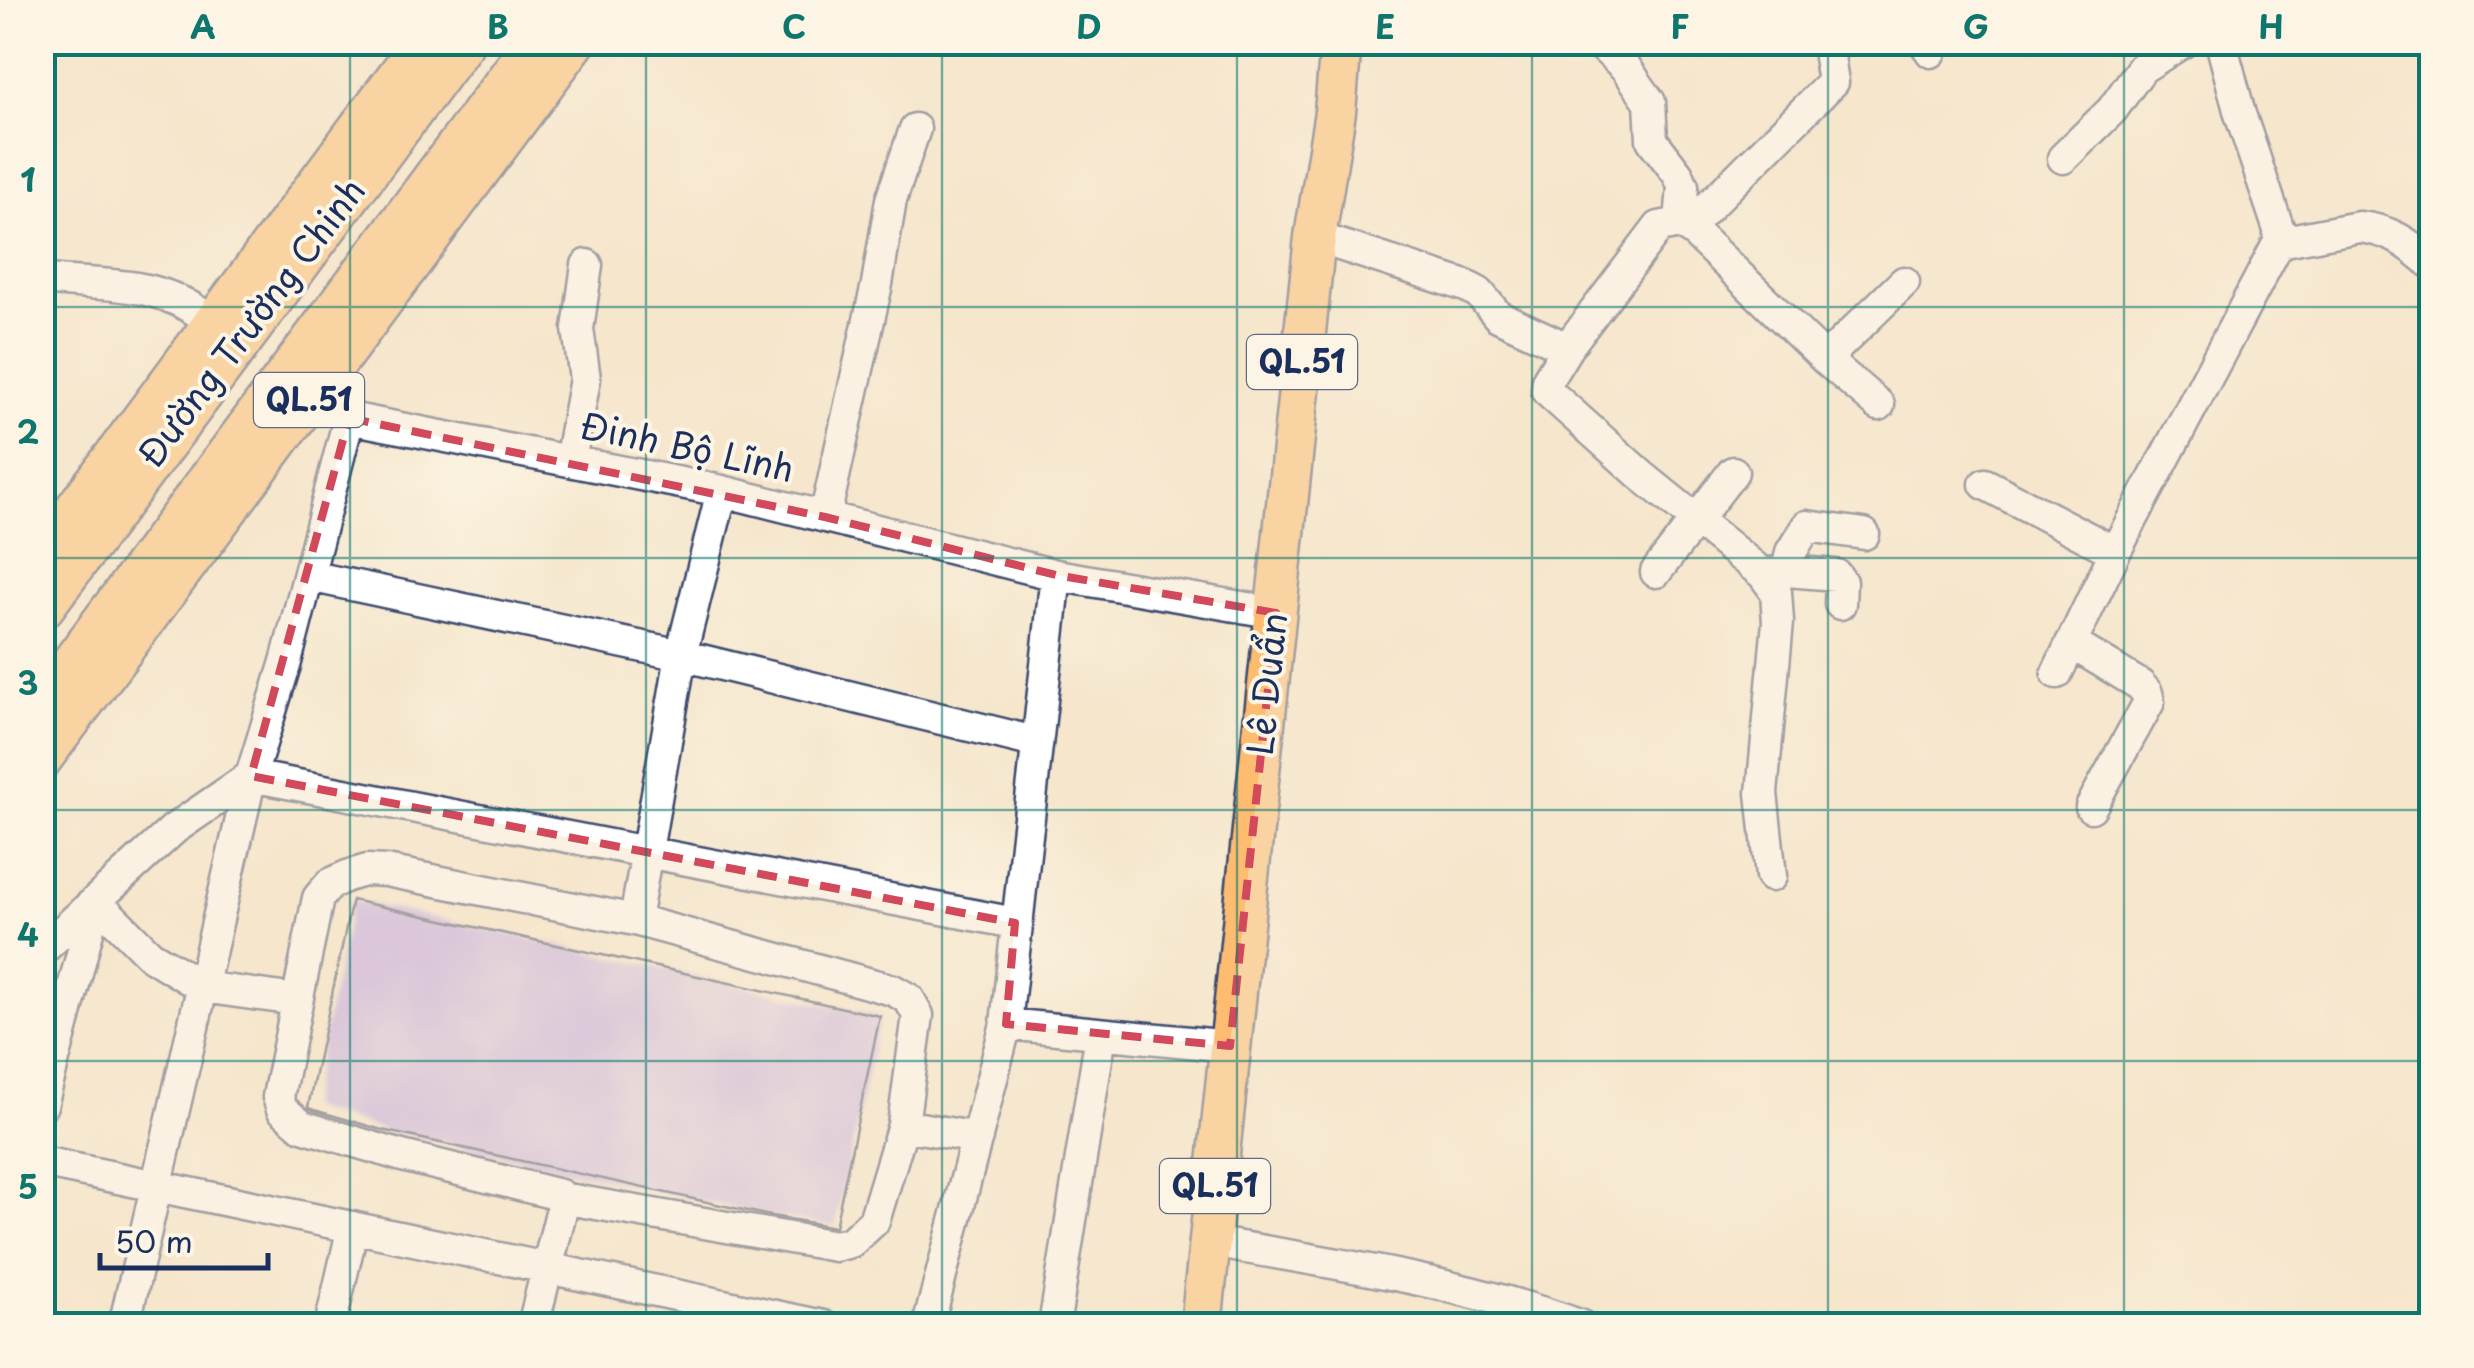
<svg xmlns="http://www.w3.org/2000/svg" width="2474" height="1368" viewBox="0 0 2474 1368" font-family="'Playpen Sans',sans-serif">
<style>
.building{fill:#baa3e9}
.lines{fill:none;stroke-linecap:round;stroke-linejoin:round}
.minor-casing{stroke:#3c4a6e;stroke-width:35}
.major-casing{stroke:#3c4a6e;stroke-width:45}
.highway-casing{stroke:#3c4a6e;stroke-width:50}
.minor{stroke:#fff;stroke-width:30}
.major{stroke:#fdbc70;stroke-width:40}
.highway{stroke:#fdbc70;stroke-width:45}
.marked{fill:none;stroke:#d1495b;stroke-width:8;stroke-dasharray:20 12;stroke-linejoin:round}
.grid{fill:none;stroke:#0f766e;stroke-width:2.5;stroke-opacity:0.55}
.labels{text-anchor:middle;stroke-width:8;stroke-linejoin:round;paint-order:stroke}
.shield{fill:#fcf5e5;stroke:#5e6a86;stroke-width:2.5}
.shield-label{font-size:32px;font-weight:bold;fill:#1b2f5e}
.street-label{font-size:35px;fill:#1b2f5e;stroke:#fcf5e5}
.neatline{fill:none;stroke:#0f766e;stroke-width:4}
.grid-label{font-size:32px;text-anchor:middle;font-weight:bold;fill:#0f766e}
</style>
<rect width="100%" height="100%" fill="#fcf5e5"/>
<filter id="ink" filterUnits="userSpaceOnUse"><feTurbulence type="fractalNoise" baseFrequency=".01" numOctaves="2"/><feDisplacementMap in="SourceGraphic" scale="20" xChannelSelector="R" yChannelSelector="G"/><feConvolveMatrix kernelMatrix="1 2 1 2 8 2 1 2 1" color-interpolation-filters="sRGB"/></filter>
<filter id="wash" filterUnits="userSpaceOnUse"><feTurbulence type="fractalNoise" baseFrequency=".0048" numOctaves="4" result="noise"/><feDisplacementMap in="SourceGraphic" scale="40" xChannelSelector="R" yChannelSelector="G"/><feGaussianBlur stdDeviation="2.25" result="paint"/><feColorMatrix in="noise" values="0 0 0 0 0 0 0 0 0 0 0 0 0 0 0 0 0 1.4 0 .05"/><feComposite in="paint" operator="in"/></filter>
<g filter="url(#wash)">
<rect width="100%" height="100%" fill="#f5e6cc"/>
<g id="blocks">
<path class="building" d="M352,900L880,1016L835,1227L766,1215L382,1130L311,1109L308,1107Z"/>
</g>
</g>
<g filter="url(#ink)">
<use href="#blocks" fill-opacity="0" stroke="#3c4a6e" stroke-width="2.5"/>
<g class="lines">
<g class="minor-casing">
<path id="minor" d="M1598,42L1626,68L1650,102L1652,140L1678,174L1683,186L1680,223
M1924,42L1931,52
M2063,158L2112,110L2142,68L2183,42
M1687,228L1833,82L1829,57L1835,42
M1315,237L1466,286L1479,293L1498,316L1567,348L1548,379L1547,391L1642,476L1763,574L1776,592L1778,622L1762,793L1771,876
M2279,242L2359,227C2390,230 2409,243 2432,264
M42,279C102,287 152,278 204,316L201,341
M1567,348L1659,227L1680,223L1695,233L1825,359L1879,405
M1825,359L1904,282
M301,411L328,406L349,418L722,491L1056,575L1276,613
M570,461L585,379L578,329L587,265
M1985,484L2115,552
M825,517L877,284L891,200L915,129
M1787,571L1791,552L1807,526L1864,534
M1656,572L1733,472
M1770,573L1787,571L1836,575L1841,582L1840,604
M309,576L681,655L1035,742
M2071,643L2140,685L2147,693L2149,702L2091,807
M2057,673L2115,552L2279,242V230L2240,114L2221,42
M96,901L150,955L202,987L296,1000
M635,920L681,655L722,491
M42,950L174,829L251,776L1015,923
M1006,1024L1230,1046
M42,1105L96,901
M903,1125L977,1138
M42,1162L823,1326
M1210,1242C1335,1263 1461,1282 1582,1326
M124,1326L251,776L286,662L349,418
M330,1326L353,1227
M533,1326L563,1204L560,1195L402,1156L302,1126L282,1109L278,1097L318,898L330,884L347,876L367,870L386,871L635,920L893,990L909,999L918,1015L903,1125L874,1221L851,1242L835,1246L562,1198
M928,1326L1006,1024L1056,575
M1054,1326L1101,1034"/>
</g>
<g class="major-casing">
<path id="major" d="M42,554L423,42
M42,758L575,42
M1201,1326L1315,237L1335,112L1341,42"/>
</g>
<g class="highway-casing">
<path id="highway" d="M42,605L461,42
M42,707L538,42"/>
</g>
<use href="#minor" class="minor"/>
<use href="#major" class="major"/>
<use href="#highway" class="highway"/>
</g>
</g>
<path d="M0 0H2474V1368H0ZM349,418L825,517L1056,575L1276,613L1230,1046L1006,1024L1015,923L251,776Z" fill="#f5e6cc" fill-opacity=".55" fill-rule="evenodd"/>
<path class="marked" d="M349,418L825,517L1056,575L1276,613L1230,1046L1006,1024L1015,923L251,776Z"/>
<path class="grid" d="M350,42V1326M646,42V1326M942,42V1326M1237,42V1326M1532,42V1326M1828,42V1326M2124,42V1326M42,307H2432M42,558H2432M42,810H2432M42,1061H2432"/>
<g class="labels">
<g class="shield">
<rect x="1247" y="335" width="110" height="54" rx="8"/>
<rect x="254" y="373" width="110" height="54" rx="8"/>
<rect x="1160" y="1159" width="110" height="54" rx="8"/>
</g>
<g class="shield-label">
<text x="1302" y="373">QL.51</text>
<text x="309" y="411">QL.51</text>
<text x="1215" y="1197">QL.51</text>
</g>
<g class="street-label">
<text transform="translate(252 323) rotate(-53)" y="12">Đường Trường Chinh</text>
<text transform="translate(687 448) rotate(12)" y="12">Đinh Bộ Lĩnh</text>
<text transform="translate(1268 684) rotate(-84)" y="12">Lê Duẩn</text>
</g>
</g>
<rect width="2474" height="1368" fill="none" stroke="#fcf5e5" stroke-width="110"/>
<path d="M100 1253v15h168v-15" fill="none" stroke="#1b2f5e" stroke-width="5"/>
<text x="115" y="1253" font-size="30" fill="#1b2f5e" stroke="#fcf5e5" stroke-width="8" paint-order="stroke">50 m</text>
<rect x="55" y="55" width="2364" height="1258" class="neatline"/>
<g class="grid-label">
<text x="203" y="39">A</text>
<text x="498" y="39">B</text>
<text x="794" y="39">C</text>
<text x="1089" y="39">D</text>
<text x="1385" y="39">E</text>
<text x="1680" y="39">F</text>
<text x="1976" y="39">G</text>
<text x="2271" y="39">H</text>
<text x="28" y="192">1</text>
<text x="28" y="444">2</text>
<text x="28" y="695">3</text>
<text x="28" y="947">4</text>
<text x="28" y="1199">5</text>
</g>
</svg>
